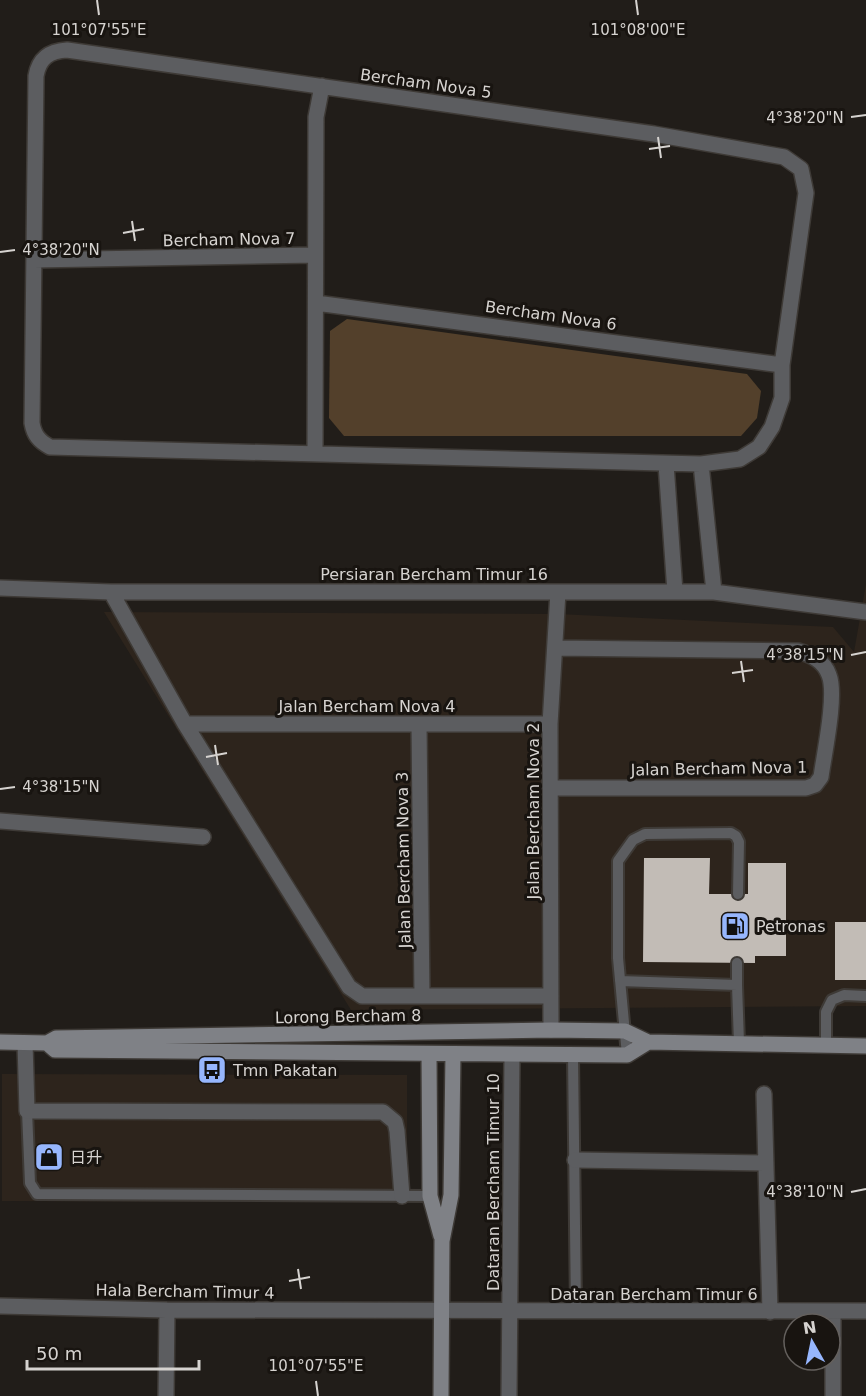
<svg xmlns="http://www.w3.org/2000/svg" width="866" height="1396" viewBox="0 0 866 1396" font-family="'DejaVu Sans','Noto Sans SC',sans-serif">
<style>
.built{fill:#2d241c}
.green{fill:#53402b}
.building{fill:#c2bcb6}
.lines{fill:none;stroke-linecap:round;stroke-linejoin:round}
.lane-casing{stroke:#3e3a36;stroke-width:14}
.street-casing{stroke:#3e3a36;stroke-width:18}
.secondary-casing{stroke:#3e3a36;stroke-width:18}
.lane{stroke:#5c5d60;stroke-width:10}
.street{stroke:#5c5d60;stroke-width:15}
.secondary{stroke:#7f8186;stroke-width:15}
.ticks{fill:none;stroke:#d6d3d0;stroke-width:2}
.labels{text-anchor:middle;stroke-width:6;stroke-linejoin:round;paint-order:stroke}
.street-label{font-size:16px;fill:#d6d3d0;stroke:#181410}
.poi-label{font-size:16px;fill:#d6d3d0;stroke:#181410;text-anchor:start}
.ticks-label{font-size:15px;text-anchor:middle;fill:#d6d3d0;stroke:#181410;stroke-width:6;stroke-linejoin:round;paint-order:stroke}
</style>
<rect width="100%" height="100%" fill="#211d19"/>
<path class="built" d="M866,584V1006L351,1010L104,612L558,614L833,627L854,652Z
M2,1074L407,1075V1202L2,1201Z"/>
<path class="green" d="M347,319L747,374L761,391L757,418L741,436H344L329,418L330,331Z"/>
<path class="building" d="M644,858H710L709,894H748V863H786V956H755V963L643,962Z
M835,922H866V980H835Z"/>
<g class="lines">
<g class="lane-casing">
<path id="lane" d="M620,981L737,985L739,1043
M737,985V963
M826,1046V1012L832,1000L844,995L866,996
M573,1055L576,1311
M627,1055L618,958V861L633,840L645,834L731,833L736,836L739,842L738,894
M27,1111L30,1183L37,1194L430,1196"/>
</g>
<g class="street-casing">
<path id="street" d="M67,50L654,134L784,157L801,169L806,193L782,365V398L772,427L759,447L740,459L701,464L50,447C39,441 34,435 32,423L36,76C39,58 49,51 67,50Z
M34,260L315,255
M316,303L782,365
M315,453L316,117L322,86
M666,464L675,592
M701,464L714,592
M0,588L111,592H714L866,612
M111,592L185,724L349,987L362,996H551
M185,724H550
M419,724L422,996
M550,788H806L815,785L821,777C824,754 837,695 829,675C824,661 812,655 798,651L555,648
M0,821L203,837
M551,1030L550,724L558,592
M25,1043L27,1111L383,1112L395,1122L397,1131L402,1196
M764,1094L770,1312
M575,1160L766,1163
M0,1306L167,1310L866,1311
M833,1312V1396
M166,1396L167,1310
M509,1396L512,1055"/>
</g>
<g class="secondary-casing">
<path id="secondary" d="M0,1042L47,1043L56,1038L551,1030L625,1031L648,1042
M47,1043L55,1050L627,1055L648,1042L866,1046
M429,1054L430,1196L441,1236
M441,1396L442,1241L451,1195L453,1054"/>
</g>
<use href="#lane" class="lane"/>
<use href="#street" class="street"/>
<use href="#secondary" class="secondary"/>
</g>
<path class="ticks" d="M97,0L99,15M636,0L638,15M851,117L866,115M658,137L661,158M649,149L670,146M132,221L135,241M123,233L144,229M0,252L15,250M851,655L866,652M741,661L744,682M732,673L753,670M215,745L218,765M206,757L227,753M0,789L15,787M851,1192L866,1189M298,1269L301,1289M289,1281L310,1277M316,1381L318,1396"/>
<defs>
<g id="fuel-square" transform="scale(1.5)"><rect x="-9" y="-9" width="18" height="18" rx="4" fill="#96b6fd" stroke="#181410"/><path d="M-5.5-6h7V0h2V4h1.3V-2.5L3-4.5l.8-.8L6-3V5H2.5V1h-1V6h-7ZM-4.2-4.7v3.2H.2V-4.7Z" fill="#111"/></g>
<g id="bus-square" transform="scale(1.5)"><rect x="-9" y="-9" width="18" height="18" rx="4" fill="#96b6fd" stroke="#181410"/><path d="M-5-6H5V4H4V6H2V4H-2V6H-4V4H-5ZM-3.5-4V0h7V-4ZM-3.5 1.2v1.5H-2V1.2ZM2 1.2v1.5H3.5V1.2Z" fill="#111"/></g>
<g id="shop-square" transform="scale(1.5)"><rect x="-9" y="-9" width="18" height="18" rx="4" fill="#96b6fd" stroke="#181410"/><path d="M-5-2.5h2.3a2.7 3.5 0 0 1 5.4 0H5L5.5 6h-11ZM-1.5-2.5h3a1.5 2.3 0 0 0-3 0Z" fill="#111"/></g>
</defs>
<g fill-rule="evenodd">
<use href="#fuel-square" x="735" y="926"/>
<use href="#bus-square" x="212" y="1070"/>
<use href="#shop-square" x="49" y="1157"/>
</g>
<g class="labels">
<g class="street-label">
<text transform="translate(426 83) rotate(8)" y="6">Bercham Nova 5</text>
<text transform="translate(229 239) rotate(-1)" y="6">Bercham Nova 7</text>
<text transform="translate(551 315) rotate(8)" y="6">Bercham Nova 6</text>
<text x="434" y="580">Persiaran Bercham Timur 16</text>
<text x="367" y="712">Jalan Bercham Nova 4</text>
<text transform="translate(719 768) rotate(-1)" y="6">Jalan Bercham Nova 1</text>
<text transform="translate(533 811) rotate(-90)" y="6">Jalan Bercham Nova 2</text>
<text transform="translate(403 860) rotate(-91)" y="6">Jalan Bercham Nova 3</text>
<text transform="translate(348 1016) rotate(-1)" y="6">Lorong Bercham 8</text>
<text transform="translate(493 1182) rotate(-90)" y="6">Dataran Bercham Timur 10</text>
<text transform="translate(185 1291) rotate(1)" y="6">Hala Bercham Timur 4</text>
<text x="654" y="1300">Dataran Bercham Timur 6</text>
</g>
<g class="poi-label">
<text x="756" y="932">Petronas</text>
<text x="233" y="1076">Tmn Pakatan</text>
<text x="70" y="1163">日升</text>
</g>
</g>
<g class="ticks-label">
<text x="99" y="35">101°07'55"E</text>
<text x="638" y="35">101°08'00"E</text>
<text x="805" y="123">4°38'20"N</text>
<text x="61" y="255">4°38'20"N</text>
<text x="805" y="660">4°38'15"N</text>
<text x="61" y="792">4°38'15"N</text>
<text x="805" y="1197">4°38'10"N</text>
<text x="316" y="1371">101°07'55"E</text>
</g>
<g transform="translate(812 1342) rotate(351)"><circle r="28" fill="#181410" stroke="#64605d" stroke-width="1.5"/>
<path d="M0-4.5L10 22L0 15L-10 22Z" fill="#96b6fd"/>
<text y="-9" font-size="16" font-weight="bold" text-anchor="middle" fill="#d6d3d0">N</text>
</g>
<path d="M27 1360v9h172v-9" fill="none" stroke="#d6d3d0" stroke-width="3"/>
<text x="36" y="1360" font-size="18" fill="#d6d3d0" stroke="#181410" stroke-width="4.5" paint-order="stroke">50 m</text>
</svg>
